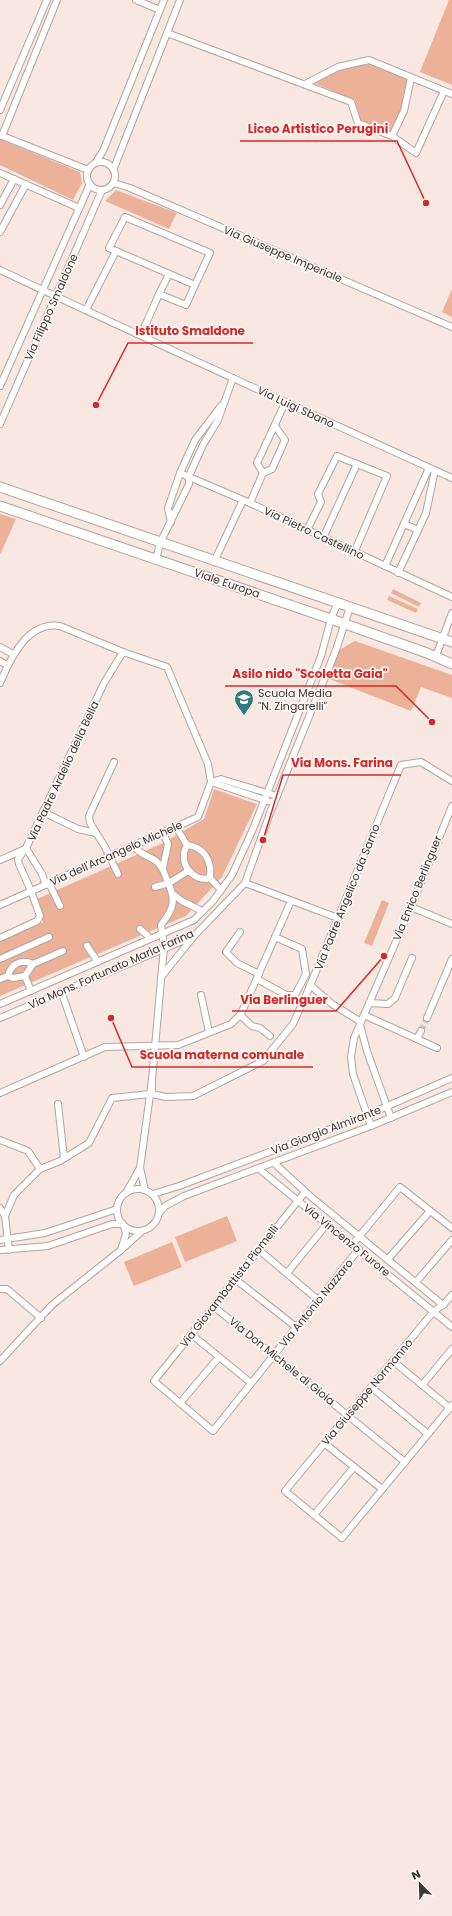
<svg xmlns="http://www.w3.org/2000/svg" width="452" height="1916" font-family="Poppins,sans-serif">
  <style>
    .green { fill: #ecb199 }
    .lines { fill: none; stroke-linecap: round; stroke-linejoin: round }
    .street-tunnel { stroke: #d3c4be; stroke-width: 6; stroke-dasharray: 6 3; stroke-linecap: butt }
    .street-casing { stroke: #b3a49e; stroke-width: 8 }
    .secondary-casing { stroke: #b3a49e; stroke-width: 11 }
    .street { stroke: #fff; stroke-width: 6 }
    .secondary { stroke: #fff; stroke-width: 9 }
    .labels { text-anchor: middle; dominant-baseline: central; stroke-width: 3.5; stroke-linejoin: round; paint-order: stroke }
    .street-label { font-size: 11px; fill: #3d3634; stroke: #fef7f4 }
    .poi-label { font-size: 11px; fill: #3d3634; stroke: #fef7f4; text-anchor: start }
    .leader { fill: none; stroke: #d62828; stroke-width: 1.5 }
    .callout-dot { fill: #d62828; stroke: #fef7f4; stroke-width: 1.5 }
    .callout-label { font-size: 12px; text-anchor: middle; font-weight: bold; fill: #d62828; stroke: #fef7f4; stroke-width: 3.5; stroke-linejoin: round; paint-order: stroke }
  </style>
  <rect width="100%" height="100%" fill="#f8e8e1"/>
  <g class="green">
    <path d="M449,0h3v85l-32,-13z"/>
    <path d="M369,60l42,18 -7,33 -15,24 -31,-12 -3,-23 -41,-17 24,-16z"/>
    <path d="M0,139l80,33 2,11 -9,17 -73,-35z"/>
    <path d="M116,190l61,23 -8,16 -64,-28z"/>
    <path d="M452,289v28l-10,-5z"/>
    <path d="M0,514l16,5 -16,36z"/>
    <path d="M393,589l28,14 -2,4 -28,-14z"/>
    <path d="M389,596l29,13 -2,4 -29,-13z"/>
    <path d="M355,641l97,34v23l-31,-11 -10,24 -84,-33 12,-28z"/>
    <path d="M214,789l43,15 -35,73 -36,39 -186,80v-55l43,-19 -6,-23 126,-56 41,-24z"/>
    <path d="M382,900l7,3 -17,43 -8,-3z"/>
    <path d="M227,1216l10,25 -52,21 -10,-25z"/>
    <path d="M172,1242l10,25 -48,19 -10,-24z"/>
  </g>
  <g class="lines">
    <path class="street-tunnel" d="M421,1031l6,-13"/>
    <g class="street-casing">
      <g id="street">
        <path d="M136,0l24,10"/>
        <path d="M167,33l184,69 7,21 34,13 24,17 28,-62"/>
        <path d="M305,84l33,-17 31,-7 83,34"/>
        <path d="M0,110l47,-110"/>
        <path d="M0,135l88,35"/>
        <path d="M2,136l55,-136"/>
        <path d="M392,136l12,-25 7,-33"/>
        <circle cx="101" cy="176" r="14"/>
        <path d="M96,162l7,-11 61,-151"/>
        <path d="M114,168l66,-168"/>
        <path d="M0,173l79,35"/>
        <path d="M114,183l16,5 322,139"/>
        <path d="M0,205l14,-26"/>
        <path d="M0,232l26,-48"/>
        <path d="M116,251l79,34 -9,20 -27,-11 10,-20"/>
        <path d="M0,270c150,71 301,139 452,208"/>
        <path d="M86,310l30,-59 -7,-3 16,-31 85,36 -15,32"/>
        <path d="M141,335l18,-41"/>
        <path d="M0,386l90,-202"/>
        <path d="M0,424l102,-234"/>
        <path d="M180,473l70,30 202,94"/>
        <path d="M263,473l-6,-10 28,-60"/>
        <path d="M263,473l9,-4 13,-29 -10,-14"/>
        <path d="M250,503l13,-30"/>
        <path d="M171,522l-3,-14 12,-35 15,-33 26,-34"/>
        <path d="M404,524l14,6"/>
        <path d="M307,530l14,-28 -3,-8 19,-38 20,8 -34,74"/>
        <path d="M354,553l33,-77 -30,-12"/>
        <path d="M156,560l4,-17 29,-59v-8l14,-31 15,-25 15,-42"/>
        <path d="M214,562l29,-62"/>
        <path d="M385,566l44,-98"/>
        <path d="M398,573l28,-60 9,-43"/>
        <path d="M0,647l13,7"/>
        <path d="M436,656l16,-43"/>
        <path d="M0,661l7,4"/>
        <path d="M0,683c11,-26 28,-62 60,-57l63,26 44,15 41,97 3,18"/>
        <path d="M114,762l-25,54 1,7 15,24 13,27"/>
        <path d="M211,782l10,-3 56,17"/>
        <path d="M211,782l63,21"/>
        <path d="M43,812l35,17 18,4"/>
        <path d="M176,827l11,18c-1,2 -3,6 -3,9 -2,14 12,28 26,24l11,12"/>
        <path d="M187,845c18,2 25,17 23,33"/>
        <path d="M26,848l16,26 4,11"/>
        <path d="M0,860l23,-10"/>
        <path d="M163,868l5,-24 -5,-11"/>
        <path d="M49,883l11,23"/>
        <path d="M245,883l93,35"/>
        <path d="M155,887l14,-4 19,-12"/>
        <path d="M173,894l9,7 20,10"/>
        <path d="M0,905l198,-88 13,-35"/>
        <path d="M411,907l41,17"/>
        <path d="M140,929l7,6 2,4"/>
        <path d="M240,932l-14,20 11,11 22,11"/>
        <path d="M0,938l37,-17 3,-5 -9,-25 -12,-27 -1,-5 8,-11 78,-165 19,-31"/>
        <path d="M87,946l11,16"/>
        <path d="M0,959l49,-22"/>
        <path d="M8,976l5,2 12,-2 8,-12 30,-13"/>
        <path d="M25,976l6,15"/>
        <path d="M161,977l33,-41"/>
        <path d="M0,979l8,-3c3,-13 14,-17 25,-12"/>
        <path d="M257,979l29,16h9l11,-21 -4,-25 -27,-12"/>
        <path d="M310,985l22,19 29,18"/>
        <path d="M61,991l23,66"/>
        <path d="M201,995l8,37"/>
        <path d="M369,1003l19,1 7,-6 17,-40"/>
        <path d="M0,1004l194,-84 19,-19 19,-26 21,-46 68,-173 10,-37 7,-17"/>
        <path d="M240,1015l12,11 8,2 10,8"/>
        <path d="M364,1015l73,33"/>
        <path d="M0,1018l194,-82 51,-53 25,-70 66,-163 14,-43"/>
        <path d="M427,1018l25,-59"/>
        <path d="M360,1025l7,26 24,67"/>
        <path d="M417,1039l4,-8"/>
        <path d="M152,1080v14l14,3 27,-1 70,-35 30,-37 14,-31 94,-228 20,-3 31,19"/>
        <path d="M0,1093l105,-46 73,-2 53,-21 10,-10 50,-113"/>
        <path d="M58,1104l6,54"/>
        <path d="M371,1126l-18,-52 -2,-17 3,-19 57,-131 41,-101"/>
        <path d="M0,1140l28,11 12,18 20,-8 29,-18 23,-45 38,-4"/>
        <path d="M274,1163l36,33 133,109"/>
        <path d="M140,1168l5,22"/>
        <path d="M259,1169l193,158"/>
        <circle cx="138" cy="1210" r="21"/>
        <path d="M305,1192l-151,189 59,50 146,-182"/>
        <path d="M126,1193l14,-25 12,-88 12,-133 -3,-22c14,-18 15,-25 6,-45 -3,-8 -5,-14 -11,-19 -8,-6 -16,-6 -22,-15"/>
        <path d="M153,1194l26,-8 188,-71 85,-37"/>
        <path d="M0,1208l5,8"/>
        <path d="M159,1213l6,-7 19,-10 187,-70 81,-34"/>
        <path d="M0,1240l45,-7 72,-24"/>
        <path d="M353,1244l47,-57 52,41"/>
        <path d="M0,1250l48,-4 64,-22h11"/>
        <path d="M9,1250l-4,-34 9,-21 26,-26"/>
        <path d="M121,1250l5,-16 -2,-8"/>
        <path d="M259,1250l59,50"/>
        <path d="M388,1259l42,-48"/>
        <path d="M287,1273l40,-49"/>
        <path d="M235,1279l61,48"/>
        <path d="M416,1282l36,-42"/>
        <path d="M0,1289h7l34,29"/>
        <path d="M452,1295l-9,10 -9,6 -149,180 57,47 110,-133"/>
        <path d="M213,1306l192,156"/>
        <path d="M191,1334l60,49"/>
        <path d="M0,1361l52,-56 69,-55 21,-19"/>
        <path d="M393,1361l57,47"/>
        <path d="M422,1385l30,-36"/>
        <path d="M371,1387l57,47"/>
        <path d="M180,1403l39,-46"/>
        <path d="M324,1443l58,46"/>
        <path d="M314,1515l40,-48"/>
      </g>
    </g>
    <g class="secondary-casing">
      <g id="secondary">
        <path d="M0,487l452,155"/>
        <path d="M0,506l331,113 96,34 25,11"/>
      </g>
    </g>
    <use href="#street" class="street"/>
    <use href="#secondary" class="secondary"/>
  </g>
  <defs>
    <g id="school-pin" transform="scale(1)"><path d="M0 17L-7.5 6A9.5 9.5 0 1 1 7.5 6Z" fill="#317a7f" stroke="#fef7f4"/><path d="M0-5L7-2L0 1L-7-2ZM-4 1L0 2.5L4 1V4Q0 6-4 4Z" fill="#fff"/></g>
  </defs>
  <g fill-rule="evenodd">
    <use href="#school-pin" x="244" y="699"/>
  </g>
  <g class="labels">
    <g class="street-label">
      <text transform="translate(283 254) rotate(23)">Via Giuseppe Imperiale</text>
      <text transform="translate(51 307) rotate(-66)">Via Filippo Smaldone</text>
      <text transform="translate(296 407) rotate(25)">Via Luigi Sbano</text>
      <text transform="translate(314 533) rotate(25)">Via Pietro Castellino</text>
      <text transform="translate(227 583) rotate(19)">Viale Europa</text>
      <text transform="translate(63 771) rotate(-65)">Via Padre Ardelio della Bella</text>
      <text transform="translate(116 853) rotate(-24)">Via dell'Arcangelo Michele</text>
      <text transform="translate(417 888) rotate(-68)">Via Enrico Berlinguer</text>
      <text transform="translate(347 897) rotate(-68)">Via Padre Angelico da Sarno</text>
      <text transform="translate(111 969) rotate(-24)">Via Mons. Fortunato Maria Farina</text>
      <text transform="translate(326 1130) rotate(-21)">Via Giorgio Almirante</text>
      <text transform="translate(347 1240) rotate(39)">Via Vincenzo Furore</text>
      <text transform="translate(229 1286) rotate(-52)">Via Giovambattista Piomelli</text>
      <text transform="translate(316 1303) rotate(-51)">Via Antonio Nazzaro</text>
      <text transform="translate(282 1361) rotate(39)">Via Don Michele di Gioia</text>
      <text transform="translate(367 1392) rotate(-50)">Via Giuseppe Normanno</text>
    </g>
    <g class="poi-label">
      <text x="258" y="693">Scuola Media<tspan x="258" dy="13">"N. Zingarelli"</tspan></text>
    </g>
  </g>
  <path class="leader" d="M426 203L397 141H240M96 405L128 343H253M432 722L396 686H225M263 840L283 775H401M384 956L336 1011H232M111 1018L132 1067H313"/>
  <g class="callout-dot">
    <circle cx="426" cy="203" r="4"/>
    <circle cx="96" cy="405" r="4"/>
    <circle cx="432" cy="722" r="4"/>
    <circle cx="263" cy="840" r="4"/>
    <circle cx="384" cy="956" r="4"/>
    <circle cx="111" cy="1018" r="4"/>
  </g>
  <g class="callout-label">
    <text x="318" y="133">Liceo Artistico Perugini</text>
    <text x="190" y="335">Istituto Smaldone</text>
    <text x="310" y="678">Asilo nido "Scoletta Gaia"</text>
    <text x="342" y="767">Via Mons. Farina</text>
    <text x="284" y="1004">Via Berlinguer</text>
    <text x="222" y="1059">Scuola materna comunale</text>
  </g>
  <g transform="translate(420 1884) rotate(337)" stroke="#fef7f4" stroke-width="3" paint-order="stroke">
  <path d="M0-3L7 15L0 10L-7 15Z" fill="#3d3634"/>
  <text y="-6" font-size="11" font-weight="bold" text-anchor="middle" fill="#3d3634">N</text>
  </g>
</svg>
